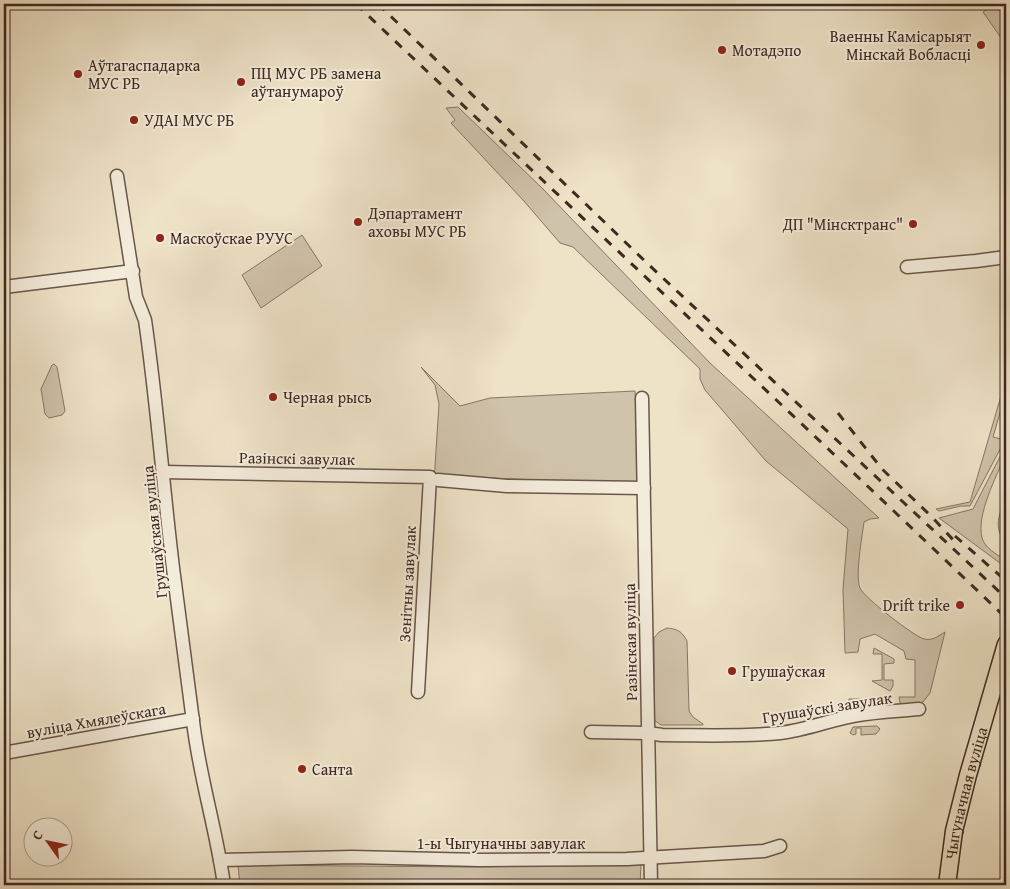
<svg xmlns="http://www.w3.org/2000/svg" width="1010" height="889" font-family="'Gentium Book Plus',serif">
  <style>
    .green { fill: #d0c3ab; stroke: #867666 }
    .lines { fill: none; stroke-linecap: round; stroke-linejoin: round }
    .minor-casing { stroke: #69574a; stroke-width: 15 }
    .major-casing { stroke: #3d2920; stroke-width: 19 }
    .minor { stroke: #f4ecdb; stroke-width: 12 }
    .major { stroke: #eee2c7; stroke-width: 16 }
    .rail { stroke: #3d2920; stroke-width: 3; stroke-dasharray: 9 9; stroke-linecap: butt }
    .poi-dot { fill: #8f2418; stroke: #f4ecdb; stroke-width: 2 }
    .labels { text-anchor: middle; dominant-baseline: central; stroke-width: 4; stroke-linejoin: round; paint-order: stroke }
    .poi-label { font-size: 16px; fill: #3d2920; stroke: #f4ecdb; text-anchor: start }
    .street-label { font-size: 16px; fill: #3d2920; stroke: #f4ecdb }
  </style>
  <rect width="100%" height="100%" fill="#eee2c7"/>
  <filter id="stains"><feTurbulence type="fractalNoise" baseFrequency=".004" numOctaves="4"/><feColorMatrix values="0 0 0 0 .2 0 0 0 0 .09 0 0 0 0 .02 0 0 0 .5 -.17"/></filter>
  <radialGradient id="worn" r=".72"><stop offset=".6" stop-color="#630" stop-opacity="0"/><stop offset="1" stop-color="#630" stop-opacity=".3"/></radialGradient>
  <g class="green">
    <path d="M994,5l12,7v33l-23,-33z"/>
    <path d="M458,107l85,82 167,174 169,155 -9,1 -6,3c-2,15 -9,54 -4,66 3,9 55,49 64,51 9,2 14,-3 21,-7l-15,61 -7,9 -22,6 -2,-11h16v-37l-9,-1 -2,-8 -29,-17 -15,5 -2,13 -13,1 -2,-64 5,-60 -82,-68 -61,-71 -5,-11v-10l-127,-122 -13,-4 -37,-43 -72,-77 4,-3 -9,-12z"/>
    <path d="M302,235l20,31 -61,42 -19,-33z"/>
    <path d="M54,364l3,3 8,44 -3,4 -13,3 -4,-4 -4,-25 11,-24z"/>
    <path d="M421,367l39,39 30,-8 145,-7 3,93 -200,-8 -4,6 5,-78 -4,-19z"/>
    <path d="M1006,379v13l-13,45 12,3 -35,66h-9l-22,5 -3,-2 34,-7z"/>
    <path d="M1006,445v8c-9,23 -30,61 -24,85 3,10 14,16 22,21v7l-65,-48 34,-9z"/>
    <path d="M1006,496v47c-14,-16 -6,-29 0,-47z"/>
    <path d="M667,628c10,1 15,3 20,13l2,70 4,6 10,7v1h-42l-7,-5v-82l5,-6z"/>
    <path d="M874,648l20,11v4l-10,1v16h9v6l-3,5 -18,-10 10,-1v-26h-9z"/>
    <path d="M849,699h30l-1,9 -26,3 -4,-3z"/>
    <path d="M877,726l3,3 -4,5 -15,1v-7h-5v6l-3,1 -3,-2 3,-6z"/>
    <path d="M641,864l-1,21h-400l-2,-20 231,2z"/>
  </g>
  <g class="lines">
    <g class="minor-casing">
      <g id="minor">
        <path d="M1004,4l2,3"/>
        <path d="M117,176l19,121 9,23c12,82 18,166 28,248 7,54 14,108 21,161 7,53 23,104 30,156"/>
        <path d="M907,267l69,-6 30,-4"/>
        <path d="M4,287l129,-16"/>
        <path d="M642,398l9,487"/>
        <path d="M163,472l267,5 -12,215"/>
        <path d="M438,480l69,6 137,2"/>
        <path d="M591,732l57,1 14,2c39,0 79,2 118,-2 27,-3 52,-14 78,-18 20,-3 41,-4 61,-6"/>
        <path d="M4,753l189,-34"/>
        <path d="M220,860l132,-3 129,3 146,-1 137,-8 16,-5"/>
      </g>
    </g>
    <g class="major-casing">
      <g id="major">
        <path id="s1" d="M947,885l7,-54 14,-56 38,-131"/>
      </g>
    </g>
    <use href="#minor" class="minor"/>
    <use href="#major" class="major"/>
    <g class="rail">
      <path d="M356,4c216,205 435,408 650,614"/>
      <path d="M378,4l271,261 357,333"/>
      <path d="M838,413l44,56 50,48 25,27"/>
      <path d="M955,536l51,45"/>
    </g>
  </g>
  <g class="poi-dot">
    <circle cx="981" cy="45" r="5"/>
    <circle cx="722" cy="50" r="5"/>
    <circle cx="78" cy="74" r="5"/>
    <circle cx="241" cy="82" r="5"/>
    <circle cx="134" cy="120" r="5"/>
    <circle cx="358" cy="222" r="5"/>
    <circle cx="913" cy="224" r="5"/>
    <circle cx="160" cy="238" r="5"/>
    <circle cx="273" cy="397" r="5"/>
    <circle cx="960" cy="605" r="5"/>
    <circle cx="732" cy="671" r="5"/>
    <circle cx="302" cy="769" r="5"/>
  </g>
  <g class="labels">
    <g class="poi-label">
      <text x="971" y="36" text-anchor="end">Ваенны Камісарыят<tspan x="971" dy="18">Мінскай Вобласці</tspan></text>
      <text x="732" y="50">Мотадэпо</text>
      <text x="88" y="65">Аўтагаспадарка<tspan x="88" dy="18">МУС РБ</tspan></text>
      <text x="251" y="73">ПЦ МУС РБ замена<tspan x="251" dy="18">аўтанумароў</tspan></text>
      <text x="144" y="120">УДАІ МУС РБ</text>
      <text x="368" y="213">Дэпартамент<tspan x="368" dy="18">аховы МУС РБ</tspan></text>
      <text x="903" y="224" text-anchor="end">ДП "Мінсктранс"</text>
      <text x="170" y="238">Маскоўскае РУУС</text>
      <text x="283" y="397">Черная рысь</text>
      <text x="950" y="605" text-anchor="end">Drift trike</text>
      <text x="742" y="671">Грушаўская</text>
      <text x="312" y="769">Санта</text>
    </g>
    <g class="street-label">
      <text transform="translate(297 458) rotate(1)">Разінскі завулак</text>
      <text transform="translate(154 532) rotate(-96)">Грушаўская вуліца</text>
      <text transform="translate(407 584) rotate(-87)">Зенітны завулак</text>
      <text transform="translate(630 642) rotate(-91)">Разінская вуліца</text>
      <text transform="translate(827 707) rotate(-9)">Грушаўскі завулак</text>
      <text transform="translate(96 720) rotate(-10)">вуліца Хмялеўскага</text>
      <text stroke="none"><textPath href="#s1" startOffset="94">Чыгуначная вуліца</textPath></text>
      <text x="501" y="843">1-ы Чыгуначны завулак</text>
    </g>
  </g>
  <rect width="1010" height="889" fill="none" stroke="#eee2c7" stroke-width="20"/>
  <rect x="5" y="5" width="1000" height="879" fill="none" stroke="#3d2920" stroke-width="2.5"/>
  <rect x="10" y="10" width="990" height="869" fill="none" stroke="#3d2920"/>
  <g transform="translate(48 842) rotate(303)"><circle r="24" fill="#f4ecdb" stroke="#ab9e90"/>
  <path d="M0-4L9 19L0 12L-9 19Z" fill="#8f2418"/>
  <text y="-8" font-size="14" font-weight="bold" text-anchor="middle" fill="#3d2920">С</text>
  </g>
  <rect width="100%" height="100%" filter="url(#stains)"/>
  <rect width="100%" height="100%" fill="url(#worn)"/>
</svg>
